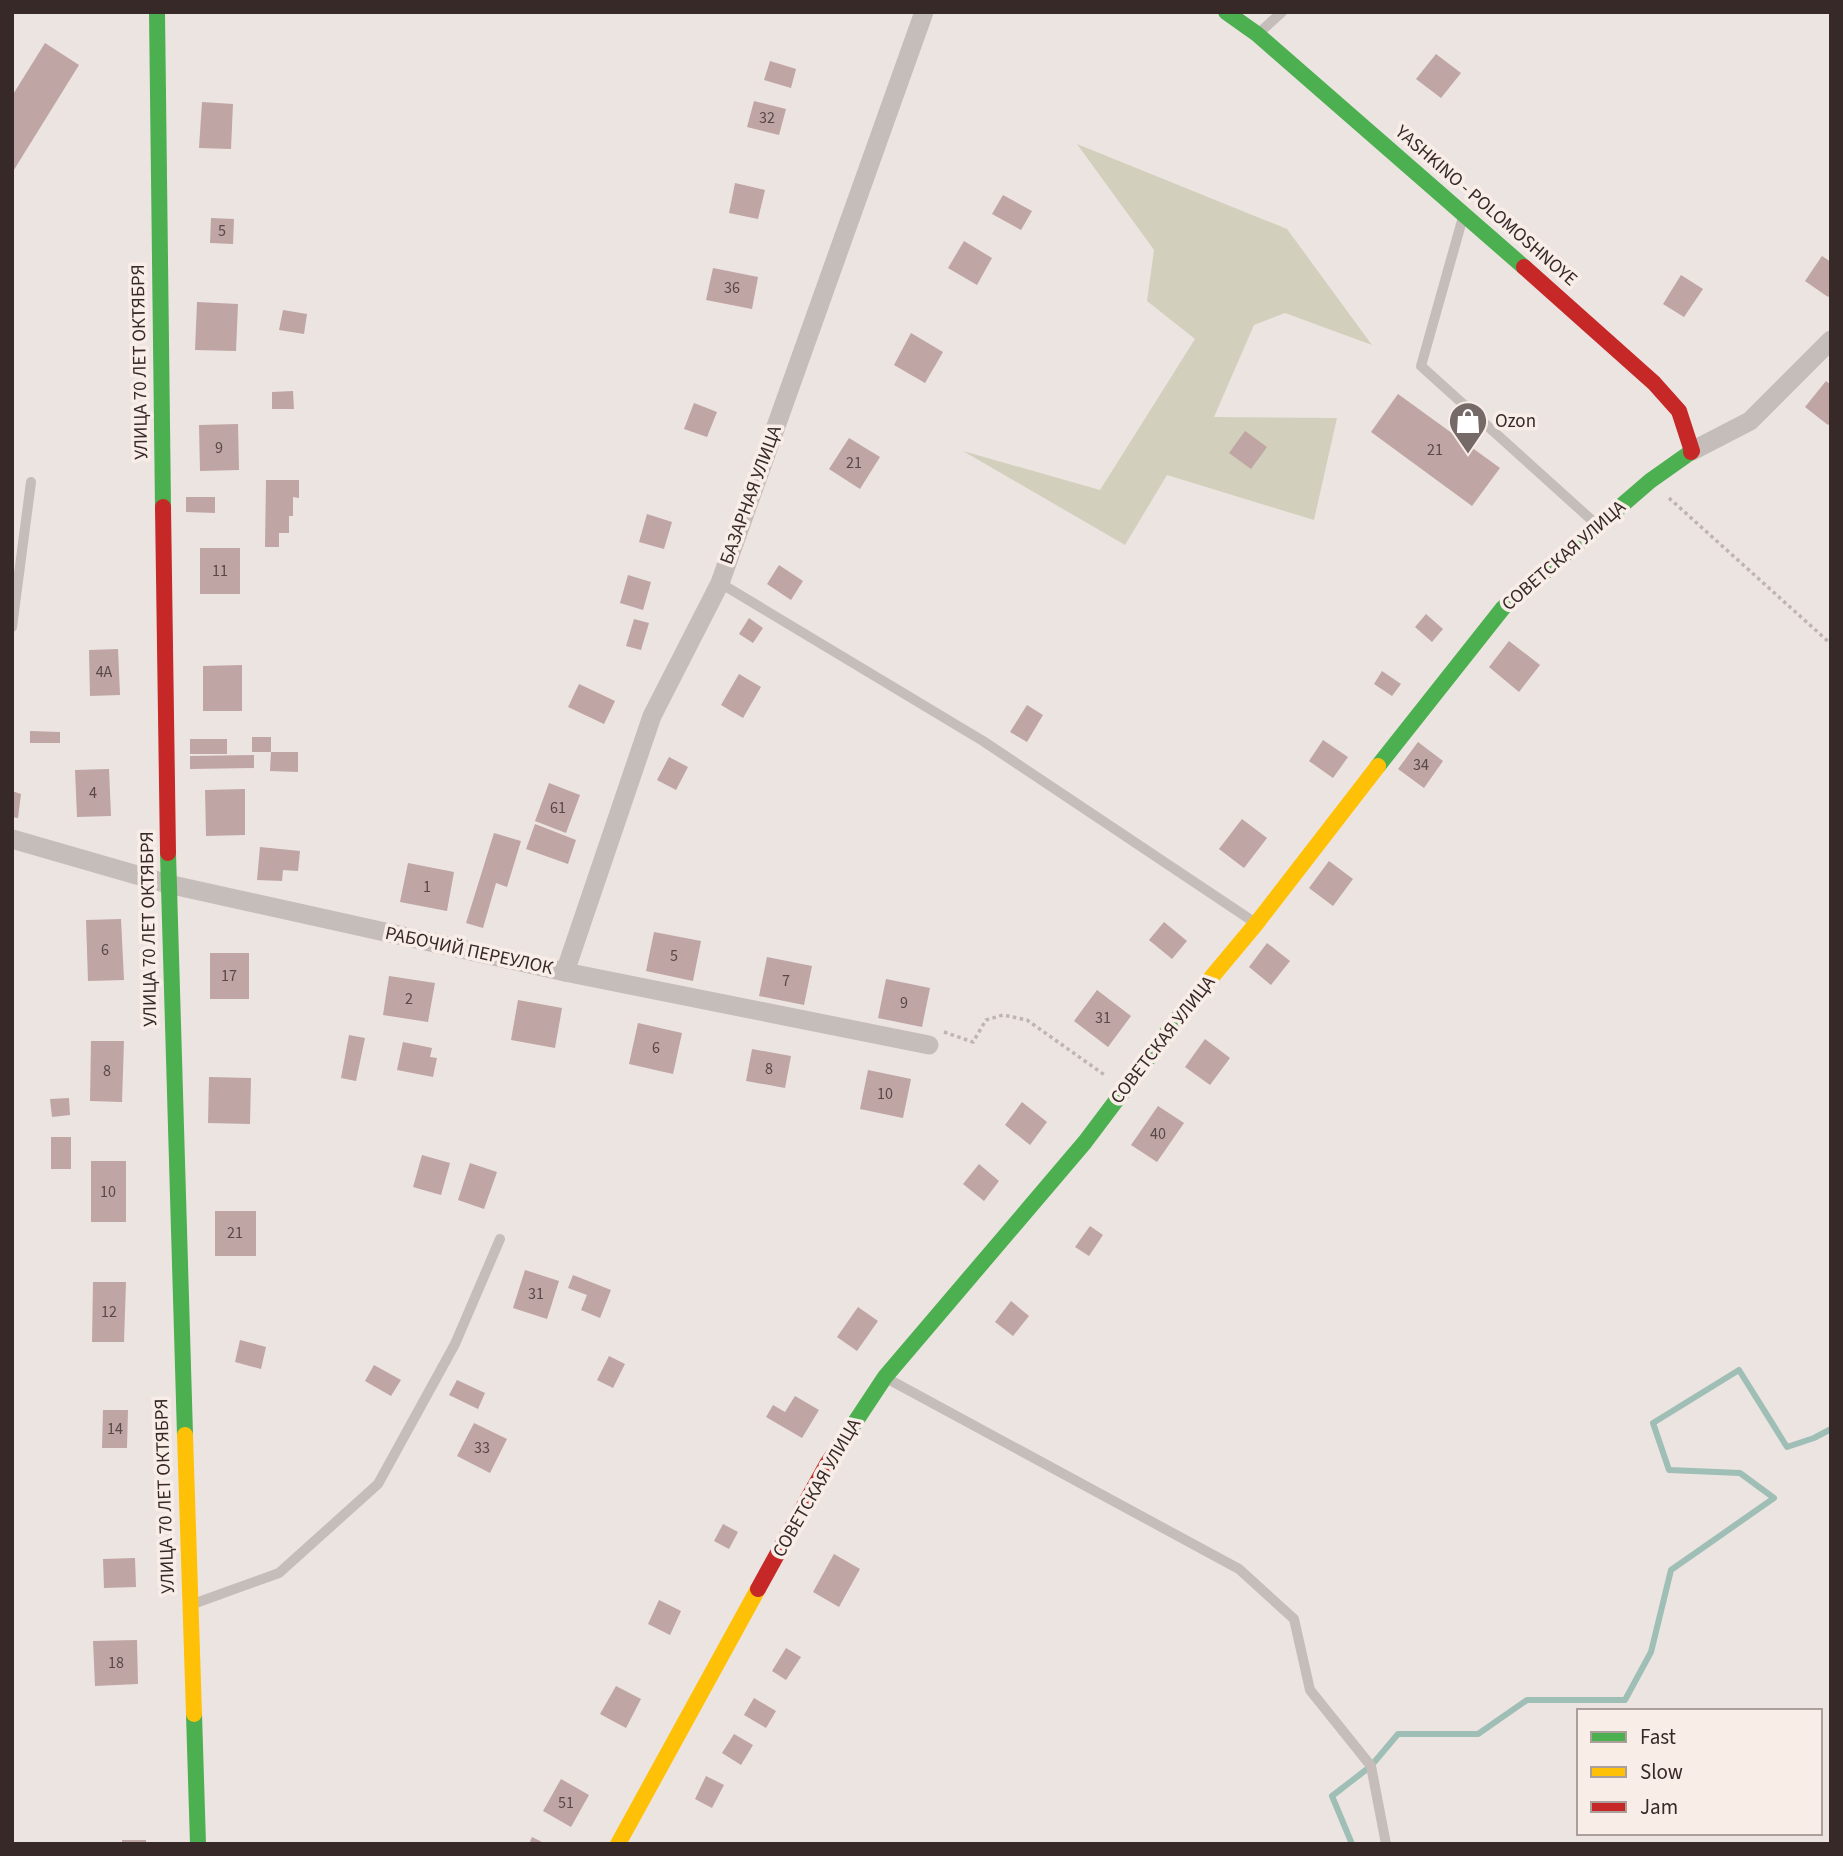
<svg xmlns="http://www.w3.org/2000/svg" width="1843" height="1856" font-family="'Source Sans 3',sans-serif">
  <style>
    .green { fill: #d2d0bc }
    .lines { fill: none; stroke-linecap: round; stroke-linejoin: round }
    .stream { stroke: #9ebeb6; stroke-width: 6 }
    .building { fill: #bfa5a3 }
    .path { stroke: #beb5b3; stroke-width: 3.5; stroke-dasharray: 3.5 3.5; stroke-linecap: butt }
    .lane { stroke: #c5bdba; stroke-width: 10 }
    .street { stroke: #c5bdba; stroke-width: 19 }
    .fast { stroke: #4caf50; stroke-width: 16 }
    .slow { stroke: #ffc107; stroke-width: 16 }
    .jam { stroke: #c62828; stroke-width: 16 }
    .labels { text-anchor: middle; dominant-baseline: central; stroke-width: 7; stroke-linejoin: round; paint-order: stroke }
    .number-label { font-size: 16px; fill: #584847 }
    .street-label { font-size: 19px; fill: #362928; stroke: #f9ede8 }
    .poi-label { font-size: 19px; fill: #362928; stroke: #f9ede8; text-anchor: start }
  </style>
  <rect width="100%" height="100%" fill="#ece4e1"/>
  <path class="green" d="M1077,144l210,85 85,116 -87,-32 -31,12 -40,92 123,1 -23,102 -147,-45 -42,70 -162,-94 137,39 95,-151 -48,-38 7,-51z"/>
  <g class="lines">
    <path class="stream" d="M1352,1844l-20,-48 39,-30 27,-32h80l49,-34h98l26,-48 20,-82 103,-72 -34,-25 -71,-3 -16,-47 86,-53 48,77 27,-9 17,-9"/>
  </g>
  <g class="building">
    <path d="M45,43l34,22 -67,108v-77z"/>
    <path d="M1436,54l25,19 -20,25 -25,-19z"/>
    <path d="M770,61l26,8 -5,19 -27,-8z"/>
    <path d="M754,101l32,8 -7,26 -32,-8z"/>
    <path d="M202,102l31,2 -2,45 -32,-1z"/>
    <path d="M735,183l30,7 -7,29 -29,-6z"/>
    <path d="M1003,195l29,16 -11,19 -29,-16z"/>
    <path d="M211,218l23,1 -1,25 -23,-1z"/>
    <path d="M964,241l28,17 -15,27 -29,-17z"/>
    <path d="M1822,256l9,6v31l-3,4 -23,-16z"/>
    <path d="M713,268l45,9 -6,32 -46,-9z"/>
    <path d="M1681,275l22,14 -19,28 -21,-13z"/>
    <path d="M197,302l41,2 -2,47 -41,-1z"/>
    <path d="M283,310l24,4 -3,20 -25,-4z"/>
    <path d="M911,333l32,19 -18,31 -31,-18z"/>
    <path d="M1826,381l5,4v37l-3,3 -23,-18z"/>
    <path d="M293,391l1,18h-22v-17z"/>
    <path d="M1398,394l102,74 -28,38 -101,-74z"/>
    <path d="M694,403l23,9 -10,25 -23,-8z"/>
    <path d="M238,424l1,46 -39,1 -1,-46z"/>
    <path d="M1245,431l22,16 -16,22 -22,-16z"/>
    <path d="M849,438l31,19 -20,32 -31,-20z"/>
    <path d="M266,480h33v18l-6,-1v19h-4v17h-10v14h-14z"/>
    <path d="M186,497h29v16l-29,-1z"/>
    <path d="M647,514l25,8 -8,27 -25,-7z"/>
    <rect x="200" y="548" width="40" height="46"/>
    <path d="M779,565l24,16 -12,19 -24,-16z"/>
    <path d="M628,575l23,7 -8,28 -23,-7z"/>
    <path d="M1426,614l17,15 -11,13 -17,-15z"/>
    <path d="M749,618l14,10 -10,15 -14,-9z"/>
    <path d="M634,619l15,4 -8,27 -15,-4z"/>
    <path d="M1509,641l31,24 -21,27 -30,-25z"/>
    <path d="M118,649l2,46 -30,1 -1,-46z"/>
    <path d="M242,665v46h-39v-45z"/>
    <path d="M1382,671l19,13 -9,12 -18,-12z"/>
    <path d="M739,674l22,13 -18,31 -22,-13z"/>
    <path d="M579,684l36,17 -11,23 -36,-17z"/>
    <path d="M1027,705l16,10 -16,27 -17,-10z"/>
    <path d="M30,731l30,1v11h-30z"/>
    <rect x="252" y="737" width="19" height="15"/>
    <rect x="190" y="739" width="37" height="15"/>
    <path d="M1323,740l25,17 -15,21 -24,-17z"/>
    <path d="M1418,742l25,19 -19,27 -26,-19z"/>
    <path d="M271,752h27v20l-28,-1z"/>
    <path d="M254,755v13l-64,1v-13z"/>
    <path d="M669,757l19,10 -12,23 -19,-10z"/>
    <path d="M109,769l2,47 -34,1 -2,-47z"/>
    <path d="M549,783l31,12 -14,38 -31,-12z"/>
    <path d="M245,789v46l-39,1 -1,-46z"/>
    <path d="M12,791l9,3 -3,24 -6,-1z"/>
    <path d="M1242,819l25,19 -23,30 -25,-19z"/>
    <path d="M535,824l41,16 -8,24 -42,-15z"/>
    <path d="M494,833l27,8 -14,46 -11,-4 -13,45 -17,-5z"/>
    <path d="M260,847l40,4 -2,20 -15,-1 -1,11 -25,-1z"/>
    <path d="M1329,861l24,18 -20,27 -24,-18z"/>
    <path d="M408,863l46,9 -7,39 -47,-9z"/>
    <path d="M121,919l3,61 -36,1 -2,-61z"/>
    <path d="M1164,922l23,19 -15,18 -23,-19z"/>
    <path d="M654,932l47,9 -8,40 -47,-10z"/>
    <path d="M1267,943l23,18 -19,24 -22,-18z"/>
    <rect x="210" y="953" width="39" height="46"/>
    <path d="M767,957l45,9 -8,39 -45,-9z"/>
    <path d="M389,976l46,7 -7,39 -45,-7z"/>
    <path d="M886,979l44,9 -8,39 -44,-9z"/>
    <path d="M1097,990l34,26 -23,31 -34,-26z"/>
    <path d="M518,1000l44,8 -7,40 -44,-8z"/>
    <path d="M638,1023l44,10 -9,41 -44,-10z"/>
    <path d="M349,1035l16,3 -9,43 -15,-3z"/>
    <path d="M1205,1039l25,19 -20,27 -25,-18z"/>
    <path d="M91,1041h33l-2,61 -32,-1z"/>
    <path d="M403,1042l29,6 -2,9 7,1 -4,19 -36,-7z"/>
    <path d="M752,1049l39,7 -6,32 -39,-7z"/>
    <path d="M868,1070l43,9 -8,39 -43,-9z"/>
    <path d="M209,1077l42,1 -1,46 -42,-1z"/>
    <path d="M69,1098l1,17 -18,2 -2,-18z"/>
    <path d="M1022,1102l25,20 -17,23 -25,-20z"/>
    <path d="M1158,1106l26,17 -27,39 -26,-17z"/>
    <rect x="51" y="1137" width="20" height="32"/>
    <path d="M422,1155l28,8 -9,32 -28,-8z"/>
    <rect x="91" y="1161" width="35" height="61"/>
    <path d="M470,1163l27,9 -13,37 -26,-9z"/>
    <path d="M979,1164l20,17 -15,20 -21,-17z"/>
    <rect x="215" y="1211" width="41" height="45"/>
    <path d="M1090,1226l13,9 -14,21 -14,-9z"/>
    <path d="M525,1270l34,11 -12,38 -34,-11z"/>
    <path d="M573,1275l38,15 -11,28 -19,-8 6,-15 -19,-7z"/>
    <path d="M93,1282h33l-2,60h-32z"/>
    <path d="M1011,1301l18,15 -16,20 -18,-14z"/>
    <path d="M858,1307l20,14 -21,30 -20,-14z"/>
    <path d="M240,1340l26,7 -5,22 -26,-7z"/>
    <path d="M609,1356l16,8 -12,24 -16,-8z"/>
    <path d="M374,1365l27,15 -10,16 -26,-15z"/>
    <path d="M457,1380l28,13 -7,16 -29,-14z"/>
    <path d="M795,1396l24,14 -17,28 -36,-21 7,-12 12,7z"/>
    <path d="M103,1410h25l-1,38h-25z"/>
    <path d="M474,1423l33,16 -17,34 -33,-17z"/>
    <path d="M723,1524l15,8 -9,17 -15,-8z"/>
    <path d="M834,1554l26,15 -21,38 -26,-15z"/>
    <path d="M135,1558l1,29 -32,1 -1,-29z"/>
    <path d="M659,1600l22,11 -11,24 -22,-11z"/>
    <path d="M137,1640l1,44 -43,2 -2,-45z"/>
    <path d="M786,1648l15,9 -15,23 -14,-9z"/>
    <path d="M616,1686l25,13 -15,29 -26,-14z"/>
    <path d="M754,1698l22,13 -10,17 -22,-13z"/>
    <path d="M734,1734l19,11 -12,20 -19,-12z"/>
    <path d="M706,1776l18,9 -12,23 -17,-9z"/>
    <path d="M561,1779l28,16 -18,32 -28,-16z"/>
    <path d="M532,1837l14,7h-17z"/>
    <rect x="122" y="1840" width="24" height="4"/>
  </g>
  <g class="lines">
    <g class="path">
      <path d="M1669,498l162,146"/>
      <path d="M944,1032l29,10 13,-22 17,-5 24,5 79,56"/>
    </g>
    <g class="lane">
      <path d="M1259,33l23,-21"/>
      <path d="M1463,217l-42,149 175,158"/>
      <path d="M720,583l263,158 271,181"/>
      <path d="M12,627l19,-145"/>
      <path d="M888,1379l351,190 55,50 16,71 61,76 15,78"/>
      <path d="M193,1604l86,-31 99,-89 77,-140 45,-105"/>
    </g>
    <g class="street">
      <path d="M1692,451l58,-30 81,-81"/>
      <path d="M12,839l156,45 397,88 364,73"/>
      <path d="M565,972l87,-256 68,-133 204,-571"/>
    </g>
    <g class="fast">
      <path d="M157,12l6,495"/>
      <path d="M1226,12l31,22 267,233"/>
      <path d="M1378,766l125,-158 147,-127 41,-29"/>
      <path d="M168,853l17,582"/>
      <path d="M838,1448l47,-71 200,-235 100,-133"/>
      <path d="M194,1714l4,130"/>
    </g>
    <g class="slow">
      <path d="M1185,1009l71,-85 122,-158"/>
      <path d="M185,1435l9,279"/>
      <path d="M618,1844l140,-255"/>
    </g>
    <g class="jam">
      <path d="M1524,267l130,116 25,28 13,40 -1,1"/>
      <path d="M163,507l5,346"/>
      <path d="M758,1589l69,-125 11,-16"/>
    </g>
  </g>
  <defs>
    <g id="shop-pin" transform="scale(2.0125)"><path d="M0 17L-7.5 6A9.5 9.5 0 1 1 7.5 6Z" fill="#766a69" stroke="#f9ede8"/><path d="M-5-2.5h2.3a2.7 3.5 0 0 1 5.4 0H5L5.5 6h-11ZM-1.5-2.5h3a1.5 2.3 0 0 0-3 0Z" fill="#fff"/></g>
  </defs>
  <g fill-rule="evenodd">
    <use href="#shop-pin" x="1468" y="421"/>
  </g>
  <g class="labels">
    <g class="number-label">
      <text x="767" y="118">32</text>
      <text x="222" y="231">5</text>
      <text x="732" y="288">36</text>
      <text x="219" y="448">9</text>
      <text x="1435" y="450">21</text>
      <text x="854" y="463">21</text>
      <text x="220" y="571">11</text>
      <text x="104" y="672">4А</text>
      <text x="1421" y="765">34</text>
      <text x="93" y="793">4</text>
      <text x="558" y="808">61</text>
      <text x="427" y="887">1</text>
      <text x="105" y="950">6</text>
      <text x="674" y="956">5</text>
      <text x="229" y="976">17</text>
      <text x="786" y="981">7</text>
      <text x="409" y="999">2</text>
      <text x="904" y="1003">9</text>
      <text x="1103" y="1018">31</text>
      <text x="656" y="1048">6</text>
      <text x="769" y="1069">8</text>
      <text x="107" y="1071">8</text>
      <text x="885" y="1094">10</text>
      <text x="1158" y="1134">40</text>
      <text x="108" y="1192">10</text>
      <text x="235" y="1233">21</text>
      <text x="536" y="1294">31</text>
      <text x="109" y="1312">12</text>
      <text x="115" y="1429">14</text>
      <text x="482" y="1448">33</text>
      <text x="116" y="1663">18</text>
      <text x="566" y="1803">51</text>
    </g>
    <g class="street-label">
      <text transform="translate(1486 206) rotate(41)">YASHKINO - POLOMOSHNOYE</text>
      <text transform="translate(140 362) rotate(-91)">УЛИЦА 70 ЛЕТ ОКТЯБРЯ</text>
      <text transform="translate(751 495) rotate(-70)">БАЗАРНАЯ УЛИЦА</text>
      <text transform="translate(1564 556) rotate(-41)">СОВЕТСКАЯ УЛИЦА</text>
      <text transform="translate(149 929) rotate(-91)">УЛИЦА 70 ЛЕТ ОКТЯБРЯ</text>
      <text transform="translate(469 951) rotate(12)">РАБОЧИЙ ПЕРЕУЛОК</text>
      <text transform="translate(1163 1040) rotate(-52)">СОВЕТСКАЯ УЛИЦА</text>
      <text transform="translate(817 1488) rotate(-60)">СОВЕТСКАЯ УЛИЦА</text>
      <text transform="translate(165 1496) rotate(-92)">УЛИЦА 70 ЛЕТ ОКТЯБРЯ</text>
    </g>
    <g class="poi-label">
      <text x="1495" y="421">Ozon</text>
    </g>
  </g>
  <rect width="1843" height="1856" fill="none" stroke="#362928" stroke-width="28"/>
  <rect x="1577" y="1709" width="245" height="126" fill="#f9ede8" stroke="#ab9f9b" stroke-width="2"/>
  <rect x="1591" y="1732" width="35" height="10" fill="#4caf50" stroke="#ab9f9b" stroke-width="2"/>
  <text x="1640" y="1744" font-size="21" fill="#362928">Fast</text>
  <rect x="1591" y="1767" width="35" height="10" fill="#ffc107" stroke="#ab9f9b" stroke-width="2"/>
  <text x="1640" y="1779" font-size="21" fill="#362928">Slow</text>
  <rect x="1591" y="1802" width="35" height="10" fill="#c62828" stroke="#ab9f9b" stroke-width="2"/>
  <text x="1640" y="1814" font-size="21" fill="#362928">Jam</text>
</svg>
